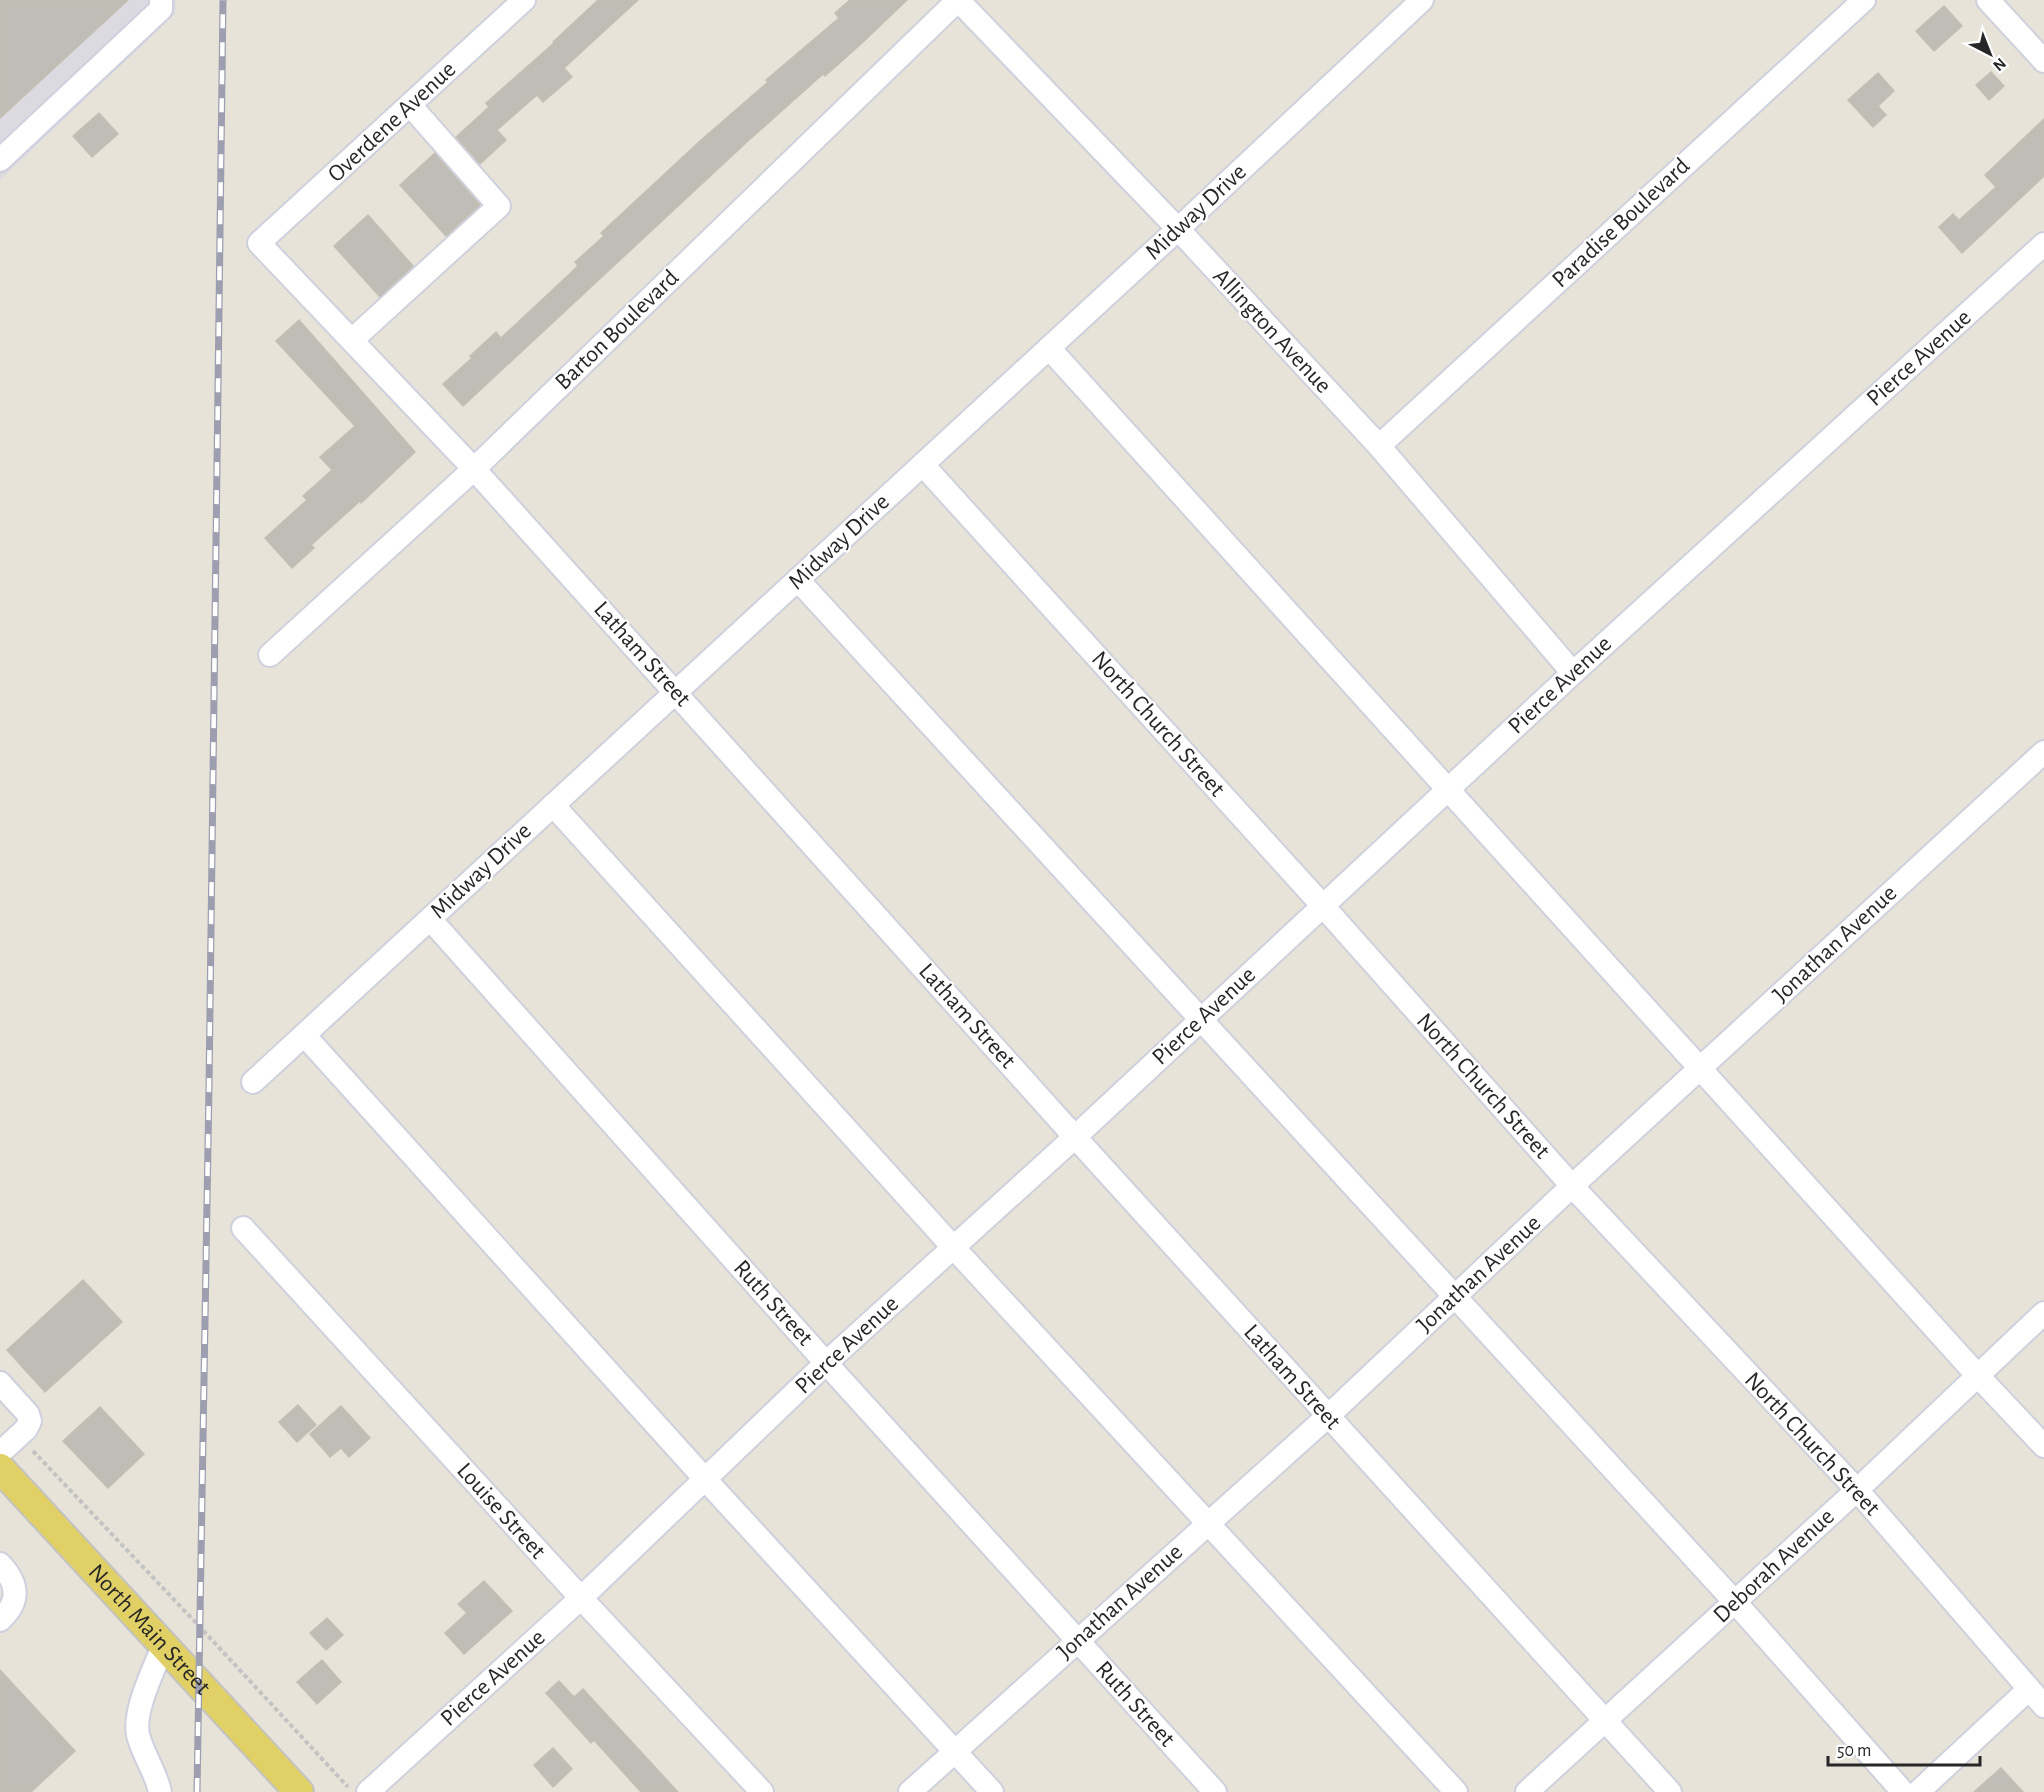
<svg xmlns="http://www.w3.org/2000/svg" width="2044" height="1792" font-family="'Alegreya Sans',sans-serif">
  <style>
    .industrial { fill: #dcdae1 }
    .building { fill: #c0bdb6; stroke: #c3bfb3; stroke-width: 1.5 }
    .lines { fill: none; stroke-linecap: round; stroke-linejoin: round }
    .minor-casing { stroke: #cfd0de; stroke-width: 26 }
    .major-casing { stroke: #c3c3c3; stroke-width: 32 }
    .path { stroke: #c3c3c3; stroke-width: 4; stroke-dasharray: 4.5 3; stroke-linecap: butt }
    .minor { stroke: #fff; stroke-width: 22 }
    .major { stroke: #e1d065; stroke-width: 28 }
    .rail-casing { stroke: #9d9eaf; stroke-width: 7 }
    .rail { stroke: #fff; stroke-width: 4.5; stroke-dasharray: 14; stroke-linecap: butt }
    .labels { text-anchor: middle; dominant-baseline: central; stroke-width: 4.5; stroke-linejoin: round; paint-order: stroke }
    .street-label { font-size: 24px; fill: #272727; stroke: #fff }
  </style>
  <rect width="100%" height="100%" fill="#e8e3d9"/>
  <path class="industrial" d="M0,0h176l-1,14 -175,166z"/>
  <g class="building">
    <path d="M0,0h128l-128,118z"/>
    <path d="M598,0h40l-74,68 8,9 -29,25 -6,-7 -40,35 9,10 -26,24 -24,-27 33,-30 -3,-4 68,-60 -1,-1z"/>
    <path d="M850,0h57l-45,43 -37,33 -2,-2 -74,66 -286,266 -20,-22 29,-26 -2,-2 26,-24 5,6 45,-42 32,-30 -3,-4 29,-26 -3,-3 99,-92 68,-59 -2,-2 73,-62 -4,-5z"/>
    <path d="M1944,6l18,20 -28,25 -18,-20z"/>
    <path d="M1991,72l13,14 -15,14 -13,-15z"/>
    <path d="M1878,73l16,18 -16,15 8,9 -13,12 -25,-27z"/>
    <path d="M99,113l19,21 -26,23 -19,-21z"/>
    <path d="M2044,119v57l-82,77 -23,-26 14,-13 6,6 37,-33 -11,-12z"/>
    <path d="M435,153l45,52 -34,31 -46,-51z"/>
    <path d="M368,215l45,51 -33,31 -46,-51z"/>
    <path d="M299,320l116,132 -54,51 -1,-2 -49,44 3,3 -22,20 -27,-30 42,-38 -4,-4 29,-26 -12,-13 35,-31 -79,-85z"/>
    <path d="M83,1280l39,42 -77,70 -38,-42z"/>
    <path d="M298,1405l18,20 -19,17 -18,-20z"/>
    <path d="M341,1406l29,32 -21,19 -8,-9 -11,9 -20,-23z"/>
    <path d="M100,1407l44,47 -36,34 -45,-47z"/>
    <path d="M484,1581l28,30 -48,43 -19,-21 22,-20 -9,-9z"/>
    <path d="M327,1618l16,17 -17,15 -16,-17z"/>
    <path d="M322,1660l19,22 -24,22 -20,-22z"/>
    <path d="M0,1670l75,81 -44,41h-31z"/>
    <path d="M559,1681l15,16 9,-8 95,103h-37l-47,-52 -3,3 -45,-50z"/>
    <path d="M553,1748l19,21 -19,18 -19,-22z"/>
    <path d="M2001,1768l22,24h-49z"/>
  </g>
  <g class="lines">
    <g class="minor-casing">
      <g id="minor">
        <path d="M524,0l-265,243 215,226 601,668 595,655"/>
        <path d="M958,0l220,229 201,217 194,227"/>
        <path d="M1988,0l56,61"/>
        <path d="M0,160l161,-151v-9"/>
        <path d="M352,340l147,-134 -89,-101"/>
        <path d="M1049,348l929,1028 66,70"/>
        <path d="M1379,446l485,-446"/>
        <path d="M923,465l400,441 249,280 285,304 187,216"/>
        <path d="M798,580l937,1022 168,190"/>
        <path d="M270,655l204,-186 484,-469"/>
        <path d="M553,805l400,442 503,545"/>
        <path d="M430,919l396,444 389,429"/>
        <path d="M305,1036l400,443 287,313"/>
        <path d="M253,1082l925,-853 244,-229"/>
        <path d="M243,1228l338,370 181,194"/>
        <path d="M0,1383l28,31 2,7 -4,8 -26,24"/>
        <path d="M0,1564c18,19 21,37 0,56"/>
        <path d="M160,1792c-4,-20 -17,-37 -22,-57 -5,-25 16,-65 25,-89"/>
        <path d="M368,1792l213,-194 245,-235 249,-226 498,-464 471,-429"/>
        <path d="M910,1792l418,-376 244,-230 472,-434"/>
        <path d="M1527,1792l330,-302 187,-177"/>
        <path d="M1918,1792l111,-103"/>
      </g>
    </g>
    <g class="major-casing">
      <g id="major">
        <path id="s1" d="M0,1468l299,324"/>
      </g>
    </g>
    <path class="path" d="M33,1451l166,175 149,161"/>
    <use href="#minor" class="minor"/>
    <use href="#major" class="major"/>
    <g class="rail-casing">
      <path id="rail" d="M197,1792l12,-706 14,-1086"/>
    </g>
    <use href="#rail" class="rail"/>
  </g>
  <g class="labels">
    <g class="street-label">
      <text transform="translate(392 122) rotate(-43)">Overdene Avenue</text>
      <text transform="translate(1196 212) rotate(-43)">Midway Drive</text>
      <text transform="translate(1621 223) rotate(-43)">Paradise Boulevard</text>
      <text transform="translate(617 330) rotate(-44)">Barton Boulevard</text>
      <text transform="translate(1272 331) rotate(47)">Allington Avenue</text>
      <text transform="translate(1919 358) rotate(-42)">Pierce Avenue</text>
      <text transform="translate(839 542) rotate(-43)">Midway Drive</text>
      <text transform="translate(642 654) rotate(48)">Latham Street</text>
      <text transform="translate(1560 685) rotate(-43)">Pierce Avenue</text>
      <text transform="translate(1158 724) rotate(48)">North Church Street</text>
      <text transform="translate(481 871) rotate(-43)">Midway Drive</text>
      <text transform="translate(1835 944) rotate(-43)">Jonathan Avenue</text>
      <text transform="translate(967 1016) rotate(48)">Latham Street</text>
      <text transform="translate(1204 1016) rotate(-43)">Pierce Avenue</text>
      <text transform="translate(1483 1086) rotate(48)">North Church Street</text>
      <text transform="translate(1479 1274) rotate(-43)">Jonathan Avenue</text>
      <text transform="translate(773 1303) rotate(48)">Ruth Street</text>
      <text transform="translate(847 1345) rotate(-43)">Pierce Avenue</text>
      <text transform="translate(1292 1377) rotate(48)">Latham Street</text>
      <text transform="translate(1812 1444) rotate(47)">North Church Street</text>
      <text transform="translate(501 1511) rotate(48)">Louise Street</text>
      <text transform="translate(1774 1566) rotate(-43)">Deborah Avenue</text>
      <text transform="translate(1120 1602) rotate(-42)">Jonathan Avenue</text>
      <text stroke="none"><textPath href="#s1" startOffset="220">North Main Street</textPath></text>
      <text transform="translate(493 1678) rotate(-42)">Pierce Avenue</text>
      <text transform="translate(1135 1704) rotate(48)">Ruth Street</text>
    </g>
  </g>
  <g transform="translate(1990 54) rotate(138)" stroke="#ffffff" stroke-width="4.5" paint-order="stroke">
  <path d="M0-4.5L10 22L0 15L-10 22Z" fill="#272727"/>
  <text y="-9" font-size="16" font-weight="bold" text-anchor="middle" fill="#272727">N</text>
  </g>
  <path d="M1828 1756v9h152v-9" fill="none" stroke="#272727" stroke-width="3"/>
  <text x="1837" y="1756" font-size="18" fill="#272727" stroke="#ffffff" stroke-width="4.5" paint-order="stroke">50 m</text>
</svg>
